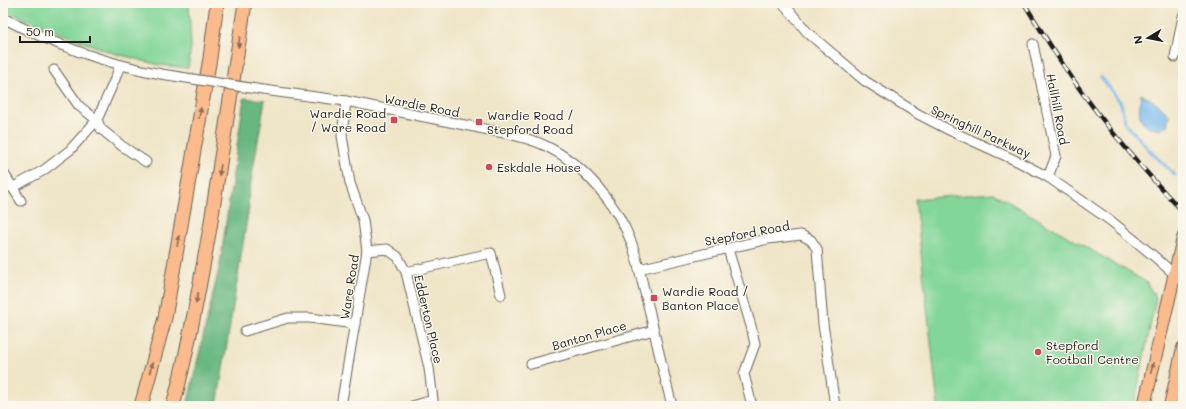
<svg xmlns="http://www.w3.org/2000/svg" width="1186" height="409" font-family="Mali,sans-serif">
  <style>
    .green { fill: #81d698; stroke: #4e795a }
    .forest { fill: #68b780; stroke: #426a4e }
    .water { fill: #7cbaf0; stroke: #4c6b86 }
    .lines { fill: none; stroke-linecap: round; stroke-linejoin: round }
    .stream { stroke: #7cbaf0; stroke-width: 3 }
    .minor-casing { stroke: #666258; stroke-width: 11 }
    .major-casing { stroke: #666258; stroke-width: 14 }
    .highway-casing { stroke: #666258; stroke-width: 15 }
    .minor { stroke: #fff; stroke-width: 9 }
    .major { stroke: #fbbb8d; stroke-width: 12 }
    .highway { stroke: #fbbb8d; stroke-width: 13 }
    .rail-casing { stroke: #1c1c1c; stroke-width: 4.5 }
    .rail { stroke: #fbf7ec; stroke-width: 3; stroke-dasharray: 9; stroke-linecap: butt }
    .minor-bridge-casing { stroke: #666258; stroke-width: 11; stroke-linecap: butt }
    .minor-bridge { stroke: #fff; stroke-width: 9 }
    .oneway { fill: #8c6c54 }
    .poi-dot { fill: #d1495b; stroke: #fbf7ec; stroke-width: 1.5 }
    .labels { text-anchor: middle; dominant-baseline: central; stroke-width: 3; stroke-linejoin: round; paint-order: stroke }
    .street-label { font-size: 12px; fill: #1c1c1c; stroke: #fbf7ec }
    .poi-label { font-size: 12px; fill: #1c1c1c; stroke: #fbf7ec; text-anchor: start }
  </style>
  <rect width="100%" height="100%" fill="#fbf7ec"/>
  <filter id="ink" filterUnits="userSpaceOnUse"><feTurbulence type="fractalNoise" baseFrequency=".025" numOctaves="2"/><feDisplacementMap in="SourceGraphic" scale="8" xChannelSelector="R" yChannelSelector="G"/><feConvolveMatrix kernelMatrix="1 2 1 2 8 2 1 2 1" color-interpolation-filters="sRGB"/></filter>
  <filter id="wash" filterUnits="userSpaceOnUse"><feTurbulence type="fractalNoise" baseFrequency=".012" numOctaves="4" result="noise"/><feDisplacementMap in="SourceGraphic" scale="16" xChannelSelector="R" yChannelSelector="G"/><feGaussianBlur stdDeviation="0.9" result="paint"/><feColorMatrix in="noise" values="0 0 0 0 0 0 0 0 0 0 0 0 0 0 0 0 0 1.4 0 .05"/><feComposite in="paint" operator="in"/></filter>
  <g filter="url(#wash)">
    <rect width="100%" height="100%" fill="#efe5c7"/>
    <g class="green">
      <path d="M3,3h186l2,43 -3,22 -29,-3 -46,-12 -45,-17 -65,-26z"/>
      <path d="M993,193l153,89 10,16 -22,108h-196l-23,-207z"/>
    </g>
    <path class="forest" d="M244,98l21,2 -17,99 1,8 -32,199h-30l33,-142z"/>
    <path class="water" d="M1141,94l17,10 11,11 -2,10 -7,5c-4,-1 -9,-1 -12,-3 -12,-6 -8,-22 -7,-33z"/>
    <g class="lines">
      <path class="stream" d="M1101,77l20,26 4,20 28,31 22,21"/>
    </g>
  </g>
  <g filter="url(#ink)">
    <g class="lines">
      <g class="minor-casing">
        <g id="minor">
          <path d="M783,3l25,30 57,48 53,33 33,17 68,31 29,15 63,44 44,36 19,17"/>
          <path d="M3,18c52,27 100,45 158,56"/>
          <path d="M1033,44l23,112 -8,21"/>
          <path d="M1175,57l8,-41"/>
          <path d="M54,70l25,36 18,14 4,9 21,17 24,16"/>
          <path d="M263,90l83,11 163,33c12,3 25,6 37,12 39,19 71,58 86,98 7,21 11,43 17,65 7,32 15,65 23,97"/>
          <path d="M3,172l18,29"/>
          <path d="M12,188l32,-18 26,-20 27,-30 18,-41 5,-14"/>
          <path d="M728,249l23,77 4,18 -11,30 8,32"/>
          <path d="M367,251l20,-2 11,8 8,15 23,96 4,32 -21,6"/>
          <path d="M639,269l129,-30 33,-4 10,5 6,9 6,75 12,82"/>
          <path d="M406,272l85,-19 10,42"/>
          <path d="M245,331l43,-13h22l45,6"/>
          <path d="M531,364l123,-34"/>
          <path d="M341,406l26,-155 -4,-31 -13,-37 -8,-47 4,-35"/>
        </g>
      </g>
      <g class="major-casing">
        <g id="major">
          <path d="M1144,406l39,-168"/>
          <path d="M1170,406l13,-58"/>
        </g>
      </g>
      <g class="highway-casing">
        <g id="highway">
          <path d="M141,406l24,-88 45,-260 7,-55"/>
          <path d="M173,406c16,-59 26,-118 37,-178 12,-75 24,-150 35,-225"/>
        </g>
      </g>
      <use href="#minor" class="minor"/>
      <use href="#major" class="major"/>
      <use href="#highway" class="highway"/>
      <g class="rail-casing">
        <path id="rail" d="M1024,3c19,31 38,62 60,92 30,41 64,80 99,117"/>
      </g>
      <use href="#rail" class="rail"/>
      <g class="minor-bridge-casing">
        <path id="minor-bridge" d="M161,74l102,16"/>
      </g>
      <use href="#minor-bridge" class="minor-bridge"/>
    </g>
    <defs><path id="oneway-solid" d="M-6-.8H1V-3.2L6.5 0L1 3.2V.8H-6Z"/></defs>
    <g class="oneway">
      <use href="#oneway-solid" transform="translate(239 42) rotate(98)"/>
      <use href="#oneway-solid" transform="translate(200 113) rotate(-80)"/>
      <use href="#oneway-solid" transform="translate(220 170) rotate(100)"/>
      <use href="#oneway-solid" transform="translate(178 241) rotate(-80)"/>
      <use href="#oneway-solid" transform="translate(197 298) rotate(101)"/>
      <use href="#oneway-solid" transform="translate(151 368) rotate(-75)"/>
      <use href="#oneway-solid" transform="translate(1152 368) rotate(-77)"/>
    </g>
  </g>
  <g class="poi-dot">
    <rect x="390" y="116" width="8" height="8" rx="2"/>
    <rect x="475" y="118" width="8" height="8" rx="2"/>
    <circle cx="489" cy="167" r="4"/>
    <rect x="650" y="294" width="8" height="8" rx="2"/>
    <circle cx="1038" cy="352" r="4"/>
  </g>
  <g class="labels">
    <g class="street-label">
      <text transform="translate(422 105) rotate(11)">Wardie Road</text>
      <text transform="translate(1058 109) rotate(79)">Hallhill Road</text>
      <text transform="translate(981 131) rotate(25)">Springhill Parkway</text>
      <text transform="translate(747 233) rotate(-11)">Stepford Road</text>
      <text transform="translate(349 287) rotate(-81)">Ware Road</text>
      <text transform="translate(429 319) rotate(77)">Edderton Place</text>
      <text transform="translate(589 335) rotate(-16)">Banton Place</text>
    </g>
    <g class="poi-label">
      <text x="386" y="113" text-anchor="end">Wardie Road<tspan x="386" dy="14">/ Ware Road</tspan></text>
      <text x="487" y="115">Wardie Road /<tspan x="487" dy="14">Stepford Road</tspan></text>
      <text x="497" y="167">Eskdale House</text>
      <text x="662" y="291">Wardie Road /<tspan x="662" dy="14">Banton Place</tspan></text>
      <text x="1046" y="345">Stepford<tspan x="1046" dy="14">Football Centre</tspan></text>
    </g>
  </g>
  <rect width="1186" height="409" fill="none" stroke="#fbf7ec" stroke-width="16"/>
  <g transform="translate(1148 38) rotate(260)" stroke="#fbf7ec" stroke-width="3" paint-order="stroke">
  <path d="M0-3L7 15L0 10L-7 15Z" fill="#1c1c1c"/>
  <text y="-6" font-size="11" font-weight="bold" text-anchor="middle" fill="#1c1c1c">N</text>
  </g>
  <path d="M20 36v6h70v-6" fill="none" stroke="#1c1c1c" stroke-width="2"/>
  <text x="26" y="36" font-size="12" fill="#1c1c1c" stroke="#fbf7ec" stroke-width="3" paint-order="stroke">50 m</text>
</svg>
